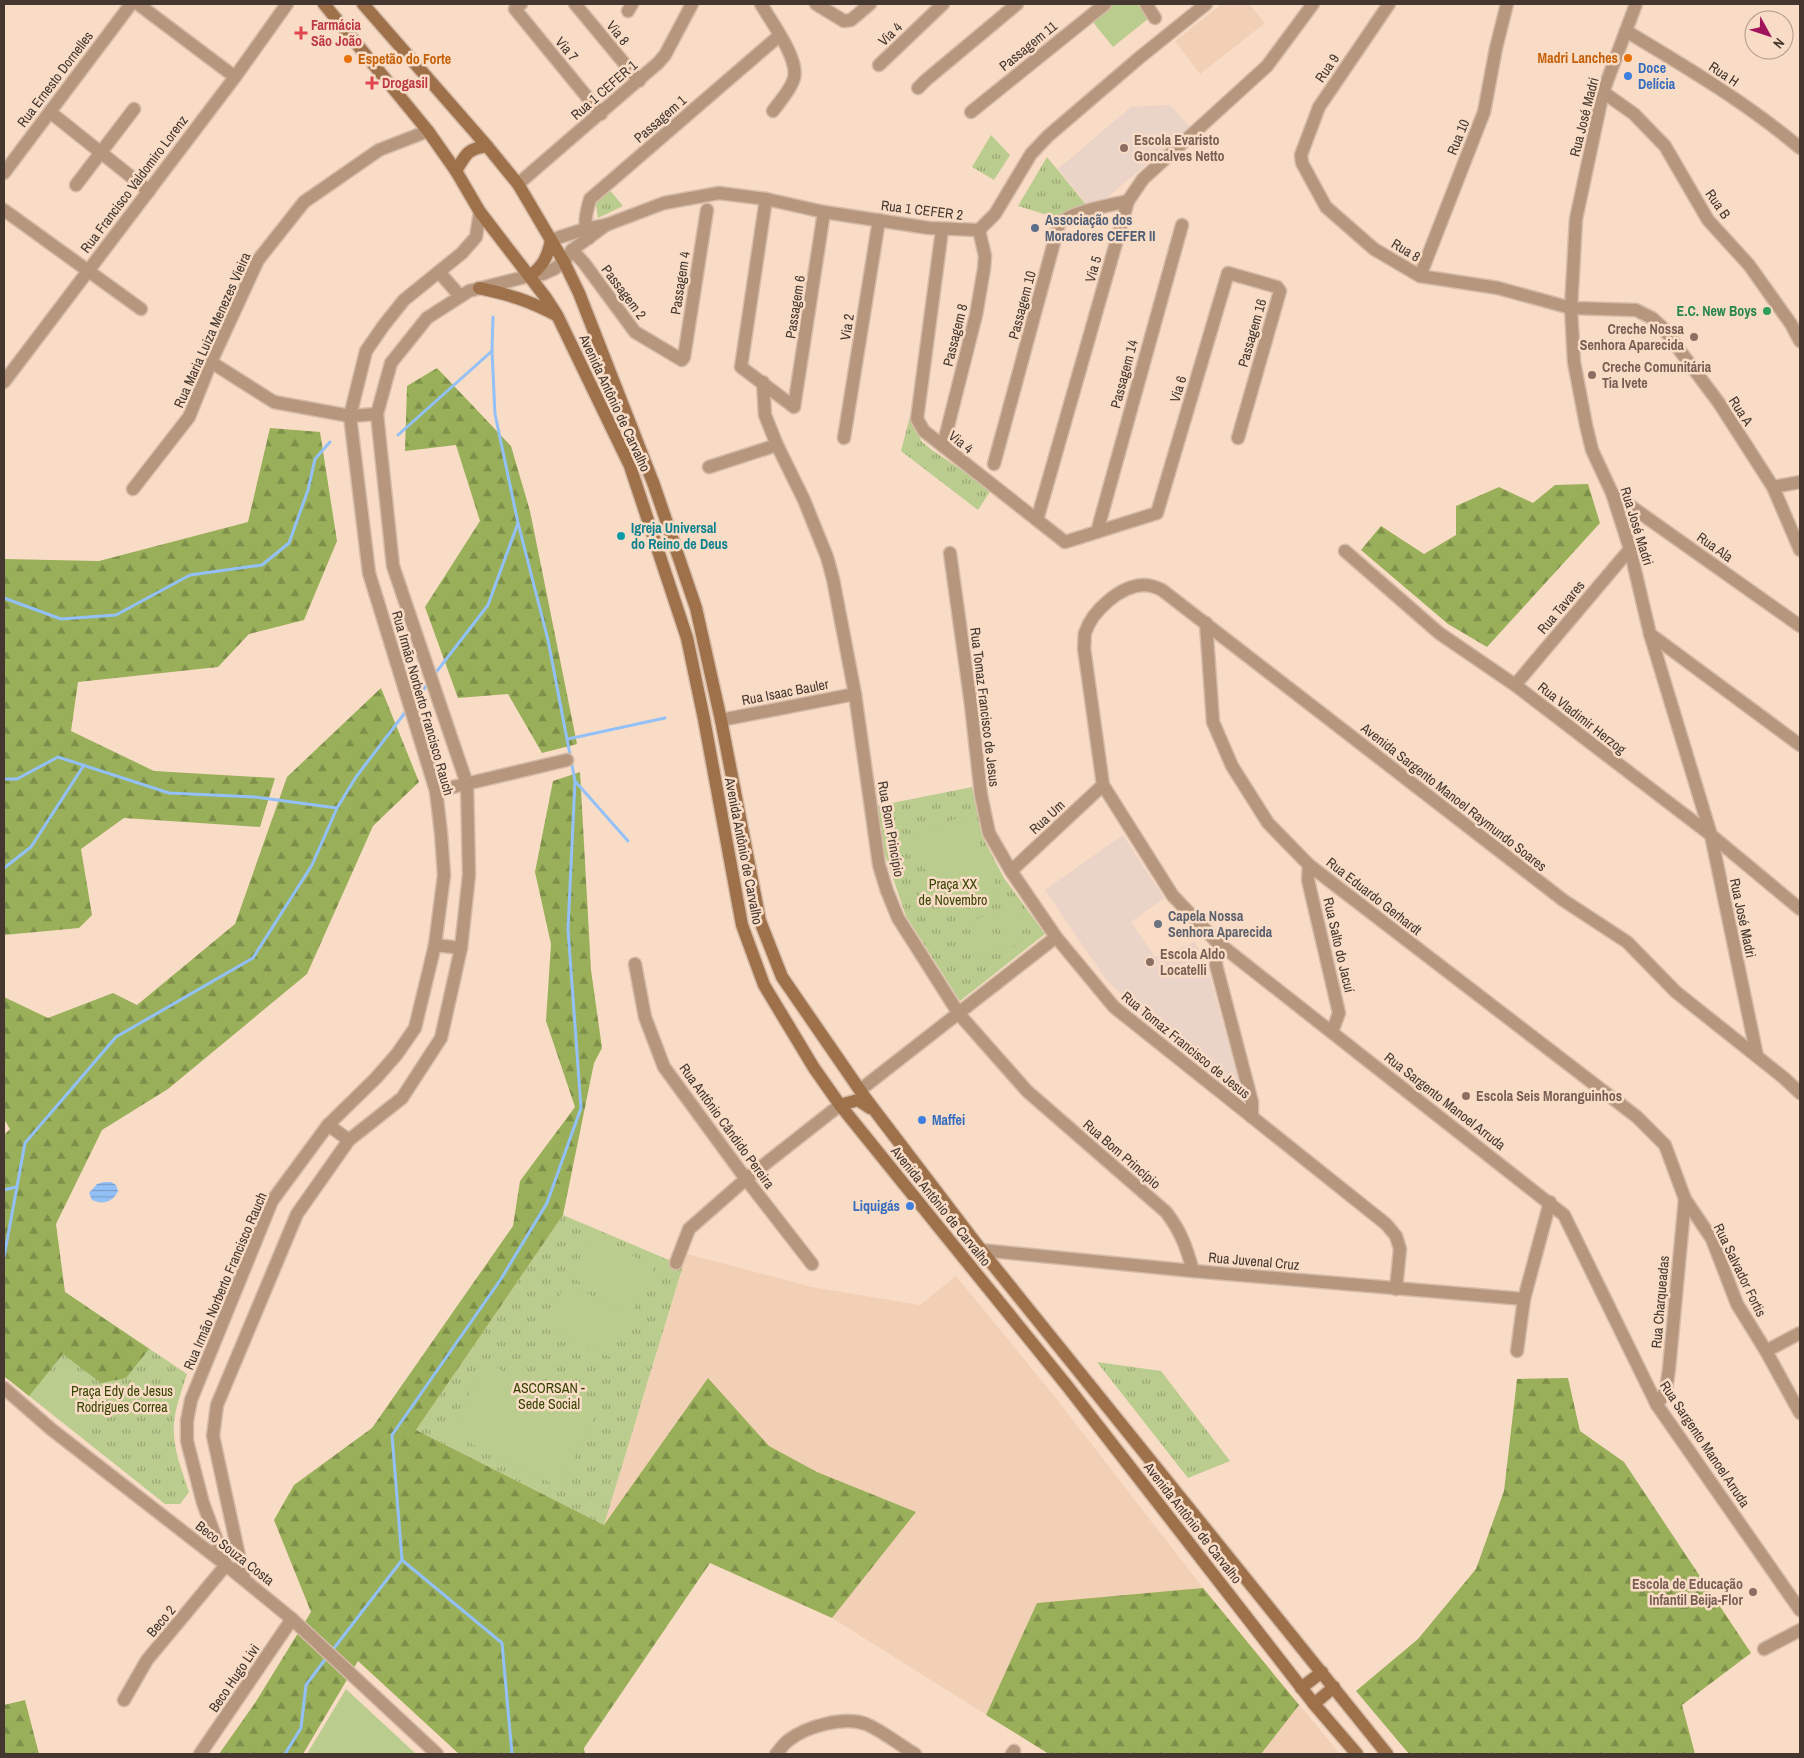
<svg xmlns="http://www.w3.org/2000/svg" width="1804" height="1758" font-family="'Archivo Narrow',sans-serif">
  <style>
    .built { fill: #f2d0b5 }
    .education { fill: #ead3c7 }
    .grass { fill: url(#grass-tufts) }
    .forest { fill: url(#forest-firs) }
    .garden { fill: #bacc8e }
    .water { fill: url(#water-rules) }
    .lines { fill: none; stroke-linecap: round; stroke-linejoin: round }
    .stream { stroke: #93c1f7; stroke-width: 3 }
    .minor-casing { stroke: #d5bba8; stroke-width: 15 }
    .tertiary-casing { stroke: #d5bba8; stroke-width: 15 }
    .secondary-casing { stroke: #d5bba8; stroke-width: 15 }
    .minor { stroke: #b6977d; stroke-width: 12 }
    .tertiary { stroke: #b6977d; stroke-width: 12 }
    .secondary { stroke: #9e714a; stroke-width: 12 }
    .health-dot { fill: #e0444e; stroke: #f9dcc6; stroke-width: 2 }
    .food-dot { fill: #e8710a; stroke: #f9dcc6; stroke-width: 2 }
    .shop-dot { fill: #3f7fe0; stroke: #f9dcc6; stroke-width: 2 }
    .education-dot { fill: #8d6e63; stroke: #f9dcc6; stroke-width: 2 }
    .service-dot { fill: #5c6f8a; stroke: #f9dcc6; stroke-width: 2 }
    .leisure-dot { fill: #2e9e5b; stroke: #f9dcc6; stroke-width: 2 }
    .culture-dot { fill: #0f9aa8; stroke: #f9dcc6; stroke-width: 2 }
    .worship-dot { fill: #6b7280; stroke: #f9dcc6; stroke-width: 2 }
    .labels { text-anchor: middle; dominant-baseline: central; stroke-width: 5; stroke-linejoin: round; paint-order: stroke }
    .health-label { font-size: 14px; font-weight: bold; fill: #be3a42; stroke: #f9dcc6; text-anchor: start }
    .street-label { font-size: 14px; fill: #43372f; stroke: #f9dcc6 }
    .food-label { font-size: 14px; font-weight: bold; fill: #c56008; stroke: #f9dcc6; text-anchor: end }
    .shop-label { font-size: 14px; font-weight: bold; fill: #366cbe; stroke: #f9dcc6; text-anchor: start }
    .education-label { font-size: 14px; font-weight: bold; fill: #785e54; stroke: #f9dcc6; text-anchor: start }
    .service-label { font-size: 14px; font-weight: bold; fill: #4e5e75; stroke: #f9dcc6; text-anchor: start }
    .leisure-label { font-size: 14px; font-weight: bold; fill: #27864d; stroke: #f9dcc6; text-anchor: end }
    .culture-label { font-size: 14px; font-weight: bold; fill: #0d838f; stroke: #f9dcc6; text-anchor: start }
    .park-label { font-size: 14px; fill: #364300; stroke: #f9dcc6 }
    .worship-label { font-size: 14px; font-weight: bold; fill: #5b616d; stroke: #f9dcc6; text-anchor: start }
  </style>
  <defs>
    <pattern id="grass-tufts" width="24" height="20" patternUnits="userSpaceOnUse" patternTransform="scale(1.25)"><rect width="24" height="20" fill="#bacc8e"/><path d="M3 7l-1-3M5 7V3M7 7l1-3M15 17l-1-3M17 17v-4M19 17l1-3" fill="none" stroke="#99a674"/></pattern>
    <pattern id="forest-firs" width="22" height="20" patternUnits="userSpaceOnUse" patternTransform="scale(1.25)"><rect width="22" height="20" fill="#99af59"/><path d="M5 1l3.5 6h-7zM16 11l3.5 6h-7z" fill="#7e8f4a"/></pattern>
    <pattern id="water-rules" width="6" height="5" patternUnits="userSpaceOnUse" patternTransform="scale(1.25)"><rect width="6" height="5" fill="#93c1f7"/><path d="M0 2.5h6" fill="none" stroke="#7a9ec8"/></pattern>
  </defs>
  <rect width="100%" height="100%" fill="#f9dcc6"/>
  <g class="built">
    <path d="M1222,4h27l16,19 -65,51 -25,-33z"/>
    <path d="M687,1254l125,33 108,18 36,-29 99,121 148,191 137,166h-291l-217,-136 -122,-55 -106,-38z"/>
  </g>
  <g class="education">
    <path d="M1170,105l20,22 -87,74 -14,6 -31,-38 73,-62z"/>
    <path d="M1123,835l41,63 -33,24 24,35 40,-15 12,25 35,124 -6,6 -129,-116 -62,-91z"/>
  </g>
  <g class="grass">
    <path d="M991,135l19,20 -16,25 -22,-13z"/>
    <path d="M1047,157l41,50 -31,11 -39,-12z"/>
    <path d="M608,188l15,18 -25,12 -3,-19z"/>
    <path d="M912,409l9,32 11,9 59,40 -13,20 -77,-59z"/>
    <path d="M972,787l10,49 22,42 41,56 -85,67 -54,-85 -22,-64 -7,-46z"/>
    <path d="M563,1215l120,51 -79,259 -188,-95z"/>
    <path d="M65,1292l122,82c-6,19 -15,41 -13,61 1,20 9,38 15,57l-9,12h-15l-161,-128v-43z"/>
    <path d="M1097,1362l64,9 69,90 -42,17z"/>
  </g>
  <g class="forest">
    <path d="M437,368l74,78 19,65 47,233 -35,9 -34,-59 -50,4 -33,-91 55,-86 -24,-76 -51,6 2,-65z"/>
    <path d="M270,428l50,4 17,109 -33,79 -55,14 -31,33 -140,15 -7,49 83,40 121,7 -15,49 -136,-9 -43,31 11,66 -13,13 -75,7v-376l95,2 149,-39z"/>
    <path d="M1588,484l12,39 -113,124 -39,-23 -87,-74 20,-24 43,28 32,-19v-29l43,-19 34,16 22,-18z"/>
    <path d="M381,688l38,94 -46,44 -66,148 -139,115 -66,41 -46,94 9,68 84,57 -23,29 -25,5 -38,-29 -34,42 -25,-20v-241l6,-6 -6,-10v-122l44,21 65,-25 24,12 98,-81 52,-147z"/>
    <path d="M580,772l11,198 11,78 -8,15 -31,152 -147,215 188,95 104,-147 61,68 48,26 99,40 -84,106 -122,-55 -126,185 1,6h-126l-101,-93 -55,93h-84l36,-51 56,-91 -37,-92 20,-35 78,-57 141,-202 7,-45 55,-74 -29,-86 5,-77 -16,-72 18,-91z"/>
    <path d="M1568,1378l12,53 44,31 127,191 -69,52 13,49h-286l-53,-63 62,-52 58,-70 28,-78 13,-112z"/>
    <path d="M1203,1588l96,117 -38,49h-212l-63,-39 51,-112z"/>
    <path d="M25,1700l14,54h-35v-49z"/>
  </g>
  <g class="garden">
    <path d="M1114,4h23l12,14 -36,29 -21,-26z"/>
    <path d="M968,814l31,81 -56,22 -31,-81z"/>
    <path d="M1013,907l13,34 -19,7 -13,-33z"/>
    <path d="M986,915l14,35 -19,7 -13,-34z"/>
    <path d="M591,1235l64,32 -21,42 -64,-32z"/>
    <path d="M566,1283l65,32 -21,42 -64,-33z"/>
    <path d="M485,1362l110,55 -36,70 -109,-54z"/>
    <path d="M64,1367l46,37 -23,29 -46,-37z"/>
    <path d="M346,1689l70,65h-109z"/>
  </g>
  <path class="water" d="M104,1182h7l5,3 2,6c-5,11 -15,14 -26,9l-3,-7 8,-9z"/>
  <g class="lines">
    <g class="stream">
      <path d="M398,435l94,-84"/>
      <path d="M4,598l57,21 55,-4 74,-40 72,-10 27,-22 19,-53 7,-31 15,-17"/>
      <path d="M434,675l54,-70 30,-82 -23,-109 -3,-63 1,-34"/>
      <path d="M413,703l16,-21"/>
      <path d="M568,739l97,-21"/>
      <path d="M4,779h13l41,-22 111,36 86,4 82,11"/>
      <path d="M575,781l53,60"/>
      <path d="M4,868l27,-21 53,-82"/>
      <path d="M4,1190l12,-3"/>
      <path d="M4,1257l21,-114 91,-106 137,-79 59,-93 25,-57 19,-31 51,-67"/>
      <path d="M402,1560l100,83 10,111"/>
      <path d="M331,1652l71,-92 -10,-125 109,-156 46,-76 34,-95 -13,-179 7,-148 -27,-141 -30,-117"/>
      <path d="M285,1754l16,-26 5,-43 21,-28"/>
    </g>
    <g class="minor-casing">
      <g id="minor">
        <path d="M521,4l-6,5 86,105"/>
        <path d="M575,4l64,77"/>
        <path d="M761,4c10,18 38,54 33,74 -3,12 -14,23 -21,33"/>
        <path d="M816,4l28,17 7,-1 19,-16"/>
        <path d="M1146,4l9,14"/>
        <path d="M1389,4l-70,103 -18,48 1,8 24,44 48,42 46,27 78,12 73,20 65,2 16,8 11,10 56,75 54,84 27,63"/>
        <path d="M628,11l4,-7"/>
        <path d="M1626,31c60,36 121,72 174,117"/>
        <path d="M879,65l64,-61"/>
        <path d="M918,88l8,-8 91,-76"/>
        <path d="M1603,92l31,22 31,32 43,74 41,45 42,59 9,17"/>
        <path d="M50,112l99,79"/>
        <path d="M971,112l134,-108"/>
        <path d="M76,185l58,-76"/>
        <path d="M766,199l-25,168 53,40 30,-195"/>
        <path d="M4,210l137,99"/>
        <path d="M942,230l-25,189 7,12 141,111 92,-29 71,-240 49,14 3,4 -42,147"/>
        <path d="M589,238c-6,-13 -3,-25 1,-39l189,-163"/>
        <path d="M572,250l12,13 51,69 47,28 2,-3 23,-147"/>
        <path d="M1420,276l64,-164 12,-64 11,-44"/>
        <path d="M211,362l63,40 76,14 27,-2"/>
        <path d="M763,382l2,33 12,30 27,55 23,57 6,22 22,115 24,171 8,26 11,27 61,96 68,77 139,121c15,19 21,37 27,59"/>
        <path d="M844,438l35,-218"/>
        <path d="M943,446l33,-131 8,-46 1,-13 -6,-26"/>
        <path d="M994,464l65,-240c11,-12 52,-19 69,-23"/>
        <path d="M709,467l68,-22"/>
        <path d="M1773,487l27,-5"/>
        <path d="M133,489l56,-72 22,-55 47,-102 46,-58 75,-52 49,-19"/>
        <path d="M1612,493l188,133"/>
        <path d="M1037,520l91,-319 15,-22 124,-113 46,-62"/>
        <path d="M1097,532l85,-307"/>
        <path d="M1345,551l94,82 76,52 196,150 89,74"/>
        <path d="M950,553l21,152 10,90 8,38 22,38 45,66"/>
        <path d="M1206,623l7,99 19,44 36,57 41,42 328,252 28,28 20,54 27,40 25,65 29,47 34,62"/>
        <path d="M1515,685l115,-136"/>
        <path d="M721,720l134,-26"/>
        <path d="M436,791l131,-31"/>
        <path d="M1309,865l-1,15 31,133 -7,19"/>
        <path d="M1011,871l92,-86"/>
        <path d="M635,964l10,53 19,50 82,112 66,85"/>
        <path d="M1252,1117l134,107 10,12 4,13 -4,40"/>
        <path d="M981,1250l212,21 331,28"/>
        <path d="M676,1263l13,-34 57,-50 94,-74"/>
        <path d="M1517,1351l7,-52 26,-97"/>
        <path d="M1766,1351l34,-18"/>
        <path d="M4,1388l47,41 175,136 -79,95 -23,40"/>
        <path d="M1657,1405l9,-15 3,-21 16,-170"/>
        <path d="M1764,1649l36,-19"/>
        <path d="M200,1754l92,-135"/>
        <path d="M776,1754c4,-4 8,-11 13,-14 18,-14 55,-24 77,-16 15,6 35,22 49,30"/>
        <path d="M1012,1754l2,-3"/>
      </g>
    </g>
    <g class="tertiary-casing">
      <g id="tertiary">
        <path d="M138,4l97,73"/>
        <path d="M1636,4l-33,88 -27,127 -5,89 3,54 12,63 6,25 20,43 18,56 20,85 61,201 46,221"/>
        <path d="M4,173l127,-169"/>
        <path d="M518,184l140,-121 7,-8 27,-51"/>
        <path d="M551,240l34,-11 21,-4 58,-22 55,-10 47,6 58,13 105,16 50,2 16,-16 36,-60 17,-18 91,-78 67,-54"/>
        <path d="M439,272l21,24"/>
        <path d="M4,382l231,-305 52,-73"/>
        <path d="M1650,634l150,111"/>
        <path d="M1217,942l-1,23 36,137v15"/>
        <path d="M435,945l26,3"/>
        <path d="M860,1090l196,-153 58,70 138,110"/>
        <path d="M1800,1093l-16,-15 -108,-86 -49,-50 -64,-42 -401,-310c-6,-3 -12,-5 -19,-5 -23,1 -51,26 -58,48 -1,4 0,10 -1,15l19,137 70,111 44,46 347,273 93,190 143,205"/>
        <path d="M328,1125l21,15"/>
        <path d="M244,1579l-31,-143 4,-31 80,-191 52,-74 53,-42 39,-60 20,-90 8,-73 -2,-91 -74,-218 -16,-152 14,-51 36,-45 42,-27 60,-15 14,-2 11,-5 10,-7 8,-12 34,-25"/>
        <path d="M437,1754l-145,-135 -66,-54 -23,-62 -16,-62v-20l4,-21 81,-199 56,-76 48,-47 21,-24 18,-26 20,-83 9,-70 -3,-42 -5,-42 -67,-218 -19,-157 16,-65 18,-26 20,-25 58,-47 14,-16 4,-25"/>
      </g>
    </g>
    <g class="secondary-casing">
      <g id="secondary">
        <path d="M324,4l104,127 28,40 24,41 66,86 11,17 73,151 57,172 17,81 38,206 22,60 50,83 26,37 228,282 246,317 43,50"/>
        <path d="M363,4l124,142 31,38 46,78 15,31 75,192 42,123 25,112 39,201 22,56 84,122 115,151 406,504"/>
        <path d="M456,171c10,-17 11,-22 31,-25"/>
        <path d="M529,276c14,-9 19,-20 22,-36"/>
        <path d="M479,288c29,6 51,13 77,27"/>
        <path d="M840,1105l18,-5 12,8"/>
        <path d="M1301,1688l21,-16"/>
        <path d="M1314,1704l20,-17"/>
      </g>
    </g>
    <use href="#minor" class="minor"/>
    <use href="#tertiary" class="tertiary"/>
    <use href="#secondary" class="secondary"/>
  </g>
  <g class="health-dot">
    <path d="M298.5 25.5h5v5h5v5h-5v5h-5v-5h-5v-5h5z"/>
    <path d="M369.5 75.5h5v5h5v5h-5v5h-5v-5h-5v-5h5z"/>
  </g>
  <g class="food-dot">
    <circle cx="1628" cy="58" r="5"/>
    <circle cx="348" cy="59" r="5"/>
  </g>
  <g class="shop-dot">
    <circle cx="1628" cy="76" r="5"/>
    <circle cx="922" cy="1120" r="5"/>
    <circle cx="910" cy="1206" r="5"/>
  </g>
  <g class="education-dot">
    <circle cx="1124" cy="148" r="5"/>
    <circle cx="1694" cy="337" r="5"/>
    <circle cx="1592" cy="375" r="5"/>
    <circle cx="1150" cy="962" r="5"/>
    <circle cx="1466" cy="1096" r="5"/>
    <circle cx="1753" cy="1592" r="5"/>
  </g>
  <circle class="service-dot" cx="1035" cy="228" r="5"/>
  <circle class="leisure-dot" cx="1767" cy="311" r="5"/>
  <circle class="culture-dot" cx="621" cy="536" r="5"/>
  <circle class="worship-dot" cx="1158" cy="924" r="5"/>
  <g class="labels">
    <g class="health-label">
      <text x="311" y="25">Farmácia<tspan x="311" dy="16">São João</tspan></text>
      <text x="382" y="83">Drogasil</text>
    </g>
    <g class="street-label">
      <text transform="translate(618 33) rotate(51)">Via 8</text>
      <text transform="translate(890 34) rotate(-44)">Via 4</text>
      <text transform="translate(1028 46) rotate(-39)">Passagem 11</text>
      <text transform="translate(567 49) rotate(50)">Via 7</text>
      <text transform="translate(1327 68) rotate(-56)">Rua 9</text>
      <text transform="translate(1724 74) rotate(34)">Rua H</text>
      <text transform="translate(55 79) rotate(-53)">Rua Ernesto Dornelles</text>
      <text transform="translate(604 90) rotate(-41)">Rua 1 CEFER 1</text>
      <text transform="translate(1584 117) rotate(-76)">Rua José Madri</text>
      <text transform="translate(660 119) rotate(-41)">Passagem 1</text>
      <text transform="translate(1458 137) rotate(-68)">Rua 10</text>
      <text transform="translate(134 184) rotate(-53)">Rua Francisco Valdomiro Lorenz</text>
      <text transform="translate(1718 204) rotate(55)">Rua B</text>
      <text transform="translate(922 210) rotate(7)">Rua 1 CEFER 2</text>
      <text transform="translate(1406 250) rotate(31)">Rua 8</text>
      <text transform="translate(1093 269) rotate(-74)">Via 5</text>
      <text transform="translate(680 283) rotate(-81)">Passagem 4</text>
      <text transform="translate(624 292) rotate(53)">Passagem 2</text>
      <text transform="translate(1022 305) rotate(-75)">Passagem 10</text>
      <text transform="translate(795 307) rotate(-81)">Passagem 6</text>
      <text transform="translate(847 327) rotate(-81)">Via 2</text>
      <text transform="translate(212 330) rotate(-66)">Rua Maria Luiza Menezes Vieira</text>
      <text transform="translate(1252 333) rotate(-74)">Passagem 16</text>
      <text transform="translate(955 335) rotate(-76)">Passagem 8</text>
      <text transform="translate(1124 374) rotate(-75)">Passagem 14</text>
      <text transform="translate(1178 389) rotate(-73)">Via 6</text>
      <text transform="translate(615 403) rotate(65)">Avenida Antônio de Carvalho</text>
      <text transform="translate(1741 411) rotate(57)">Rua A</text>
      <text transform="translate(961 442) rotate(39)">Via 4</text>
      <text transform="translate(1637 526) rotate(73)">Rua José Madri</text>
      <text transform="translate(1715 547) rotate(35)">Rua Ala</text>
      <text transform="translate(1561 607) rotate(-50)">Rua Tavares</text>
      <text transform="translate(785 692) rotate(-11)">Rua Isaac Bauler</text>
      <text transform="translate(423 703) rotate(74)">Rua Irmão Norberto Francisco Rauch</text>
      <text transform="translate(985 707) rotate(83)">Rua Tomaz Francisco de Jesus</text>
      <text transform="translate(1582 718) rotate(38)">Rua Vladimir Herzog</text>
      <text transform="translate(1454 797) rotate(38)">Avenida Sargento Manoel Raymundo Soares</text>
      <text transform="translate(1047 817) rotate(-43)">Rua Um</text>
      <text transform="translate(891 829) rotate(80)">Rua Bom Princípio</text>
      <text transform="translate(744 851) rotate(79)">Avenida Antônio de Carvalho</text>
      <text transform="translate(1374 896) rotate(38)">Rua Eduardo Gerhardt</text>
      <text transform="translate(1743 918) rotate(78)">Rua José Madri</text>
      <text transform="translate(1339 945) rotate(77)">Rua Salto do Jacuí</text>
      <text transform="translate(1186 1045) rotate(39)">Rua Tomaz Francisco de Jesus</text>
      <text transform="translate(1445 1101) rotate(38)">Rua Sargento Manoel Arruda</text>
      <text transform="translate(727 1126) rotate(54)">Rua Antônio Cândido Pereira</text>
      <text transform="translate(1122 1154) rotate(41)">Rua Bom Princípio</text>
      <text transform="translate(941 1206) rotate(51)">Avenida Antônio de Carvalho</text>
      <text transform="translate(1254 1261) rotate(5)">Rua Juvenal Cruz</text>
      <text transform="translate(1740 1270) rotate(64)">Rua Salvador Fortis</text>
      <text transform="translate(225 1281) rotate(-67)">Rua Irmão Norberto Francisco Rauch</text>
      <text transform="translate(1660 1302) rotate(-85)">Rua Charqueadas</text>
      <text transform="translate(1705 1444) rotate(56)">Rua Sargento Manoel Arruda</text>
      <text transform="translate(1193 1523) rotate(52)">Avenida Antônio de Carvalho</text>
      <text transform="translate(235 1553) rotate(38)">Beco Souza Costa</text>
      <text transform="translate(161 1621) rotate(-50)">Beco 2</text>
      <text transform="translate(234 1678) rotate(-56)">Beco Hugo Livi</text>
    </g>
    <g class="food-label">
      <text x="1618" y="58">Madri Lanches</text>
      <text x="358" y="59" text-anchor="start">Espetão do Forte</text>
    </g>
    <g class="shop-label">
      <text x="1638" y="68">Doce<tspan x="1638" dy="16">Delícia</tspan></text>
      <text x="932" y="1120">Maffei</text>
      <text x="900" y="1206" text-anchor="end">Liquigás</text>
    </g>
    <g class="education-label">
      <text x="1134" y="140">Escola Evaristo<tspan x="1134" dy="16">Goncalves Netto</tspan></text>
      <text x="1684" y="329" text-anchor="end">Creche Nossa<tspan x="1684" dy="16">Senhora Aparecida</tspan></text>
      <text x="1602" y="367">Creche Comunitária<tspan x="1602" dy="16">Tia Ivete</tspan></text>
      <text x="1160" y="954">Escola Aldo<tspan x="1160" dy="16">Locatelli</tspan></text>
      <text x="1476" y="1096">Escola Seis Moranguinhos</text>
      <text x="1743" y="1584" text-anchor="end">Escola de Educação<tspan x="1743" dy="16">Infantil Beija-Flor</tspan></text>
    </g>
    <g class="service-label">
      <text x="1045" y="220">Associação dos<tspan x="1045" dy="16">Moradores CEFER II</tspan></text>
    </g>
    <g class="leisure-label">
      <text x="1757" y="311">E.C. New Boys</text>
    </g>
    <g class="culture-label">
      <text x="631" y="528">Igreja Universal<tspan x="631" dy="16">do Reino de Deus</tspan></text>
    </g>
    <g class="park-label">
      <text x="953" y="884">Praça XX<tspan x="953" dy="16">de Novembro</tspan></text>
      <text x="549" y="1388">ASCORSAN -<tspan x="549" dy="16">Sede Social</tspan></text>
      <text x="122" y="1391">Praça Edy de Jesus<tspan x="122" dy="16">Rodrigues Correa</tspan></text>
    </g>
    <g class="worship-label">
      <text x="1168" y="916">Capela Nossa<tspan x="1168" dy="16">Senhora Aparecida</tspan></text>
    </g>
  </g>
  <rect width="1804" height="1758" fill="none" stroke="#43372f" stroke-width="10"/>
  <g transform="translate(1769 35) rotate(130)"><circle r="24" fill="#f9dcc6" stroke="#b09a8a"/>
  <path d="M0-4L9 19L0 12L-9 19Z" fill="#a1135b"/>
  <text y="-8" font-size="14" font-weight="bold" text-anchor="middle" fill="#43372f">N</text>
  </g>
</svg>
